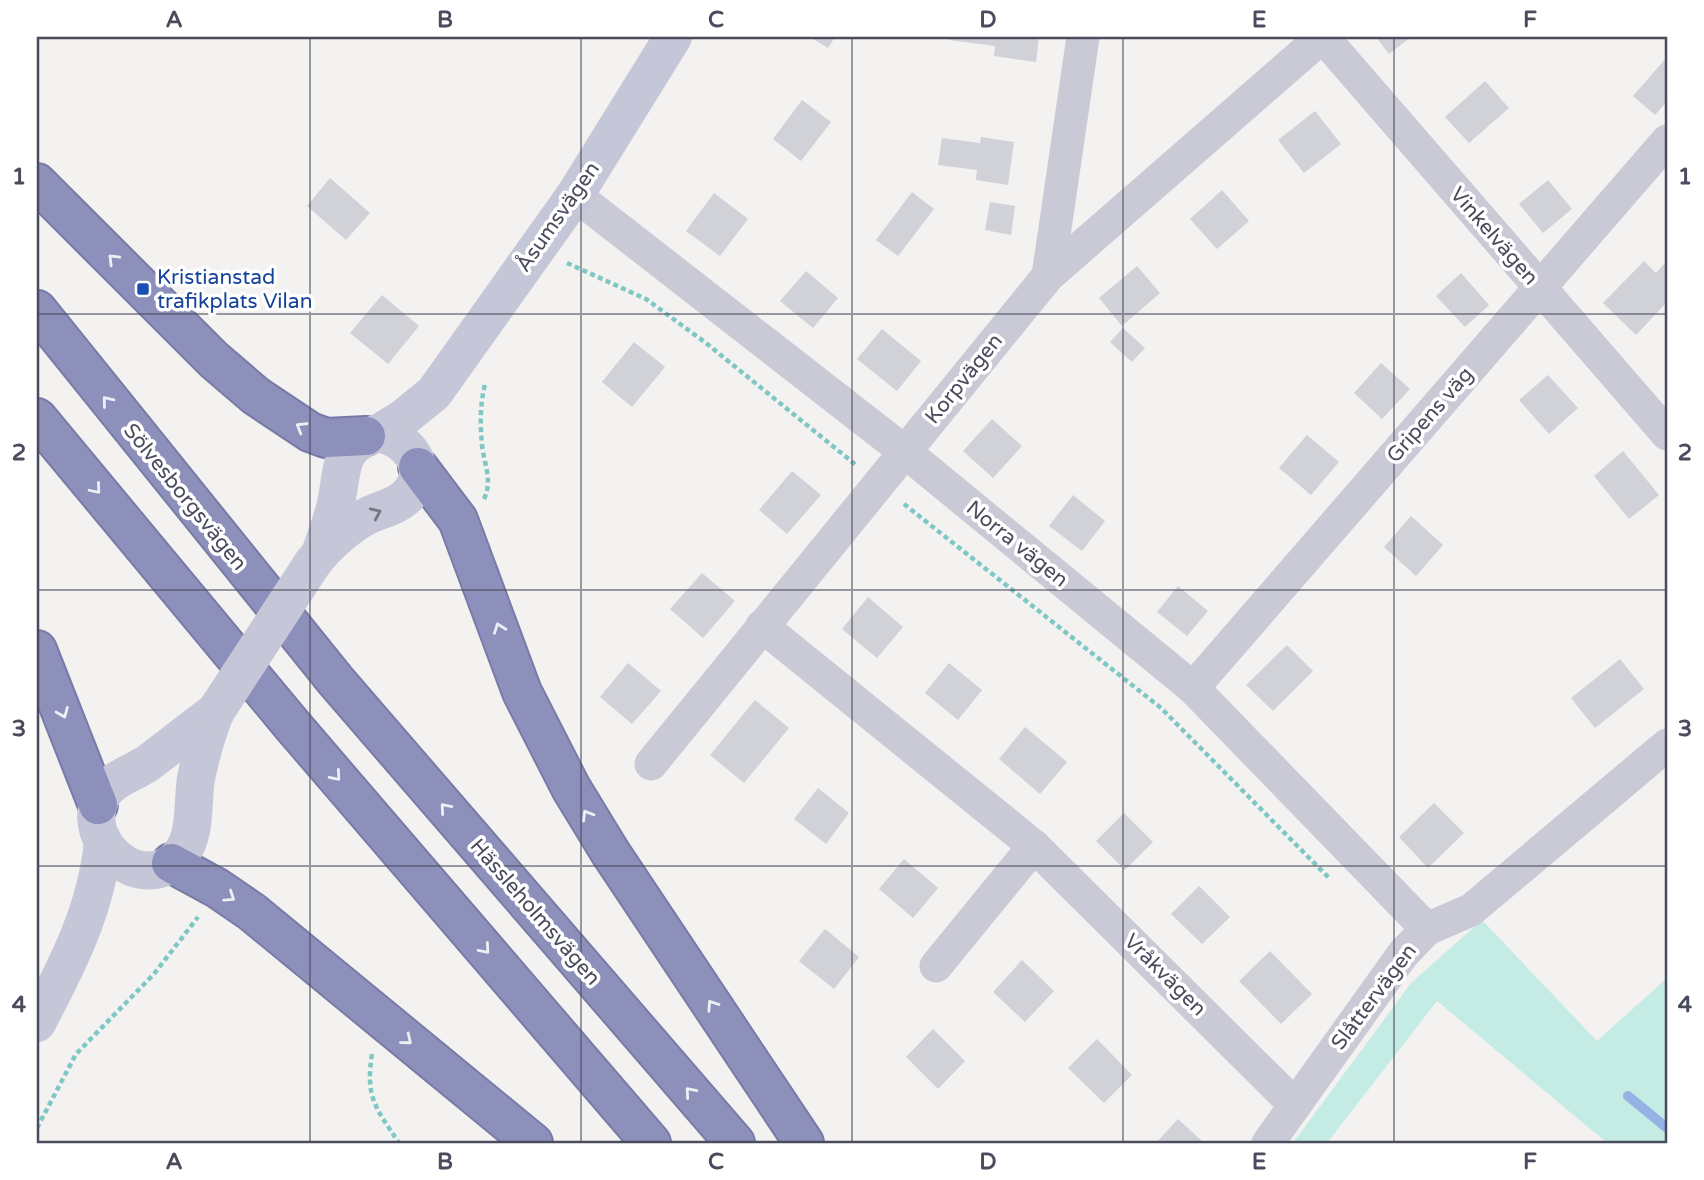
<svg xmlns="http://www.w3.org/2000/svg" width="1704" height="1180" font-family="'Varela Round',sans-serif">
  <style>
    .green { fill: #c4ece4 }
    .lines { fill: none; stroke-linecap: round; stroke-linejoin: round }
    .stream { stroke: #95b2e5; stroke-width: 10 }
    .building { fill: #d1d1d8 }
    .highway-casing { stroke: #787ba6; stroke-width: 42 }
    .path { stroke: #7fc7c2; stroke-width: 4.5; stroke-dasharray: 5 3.5; stroke-linecap: butt }
    .street { stroke: #c9cad6; stroke-width: 33 }
    .secondary { stroke: #c5c6d7; stroke-width: 38 }
    .highway { stroke: #8d90bb; stroke-width: 38 }
    .secondary-bridge { stroke: #c5c6d7; stroke-width: 38 }
    .oneway { stroke: #eeeef5 }
    .oneway2 { stroke: #757788 }
    .grid { fill: none; stroke: #4a4c5d; stroke-width: 2; stroke-opacity: 0.55 }
    .transit-dot { fill: #1a4fb4; stroke: #fff; stroke-width: 2.5 }
    .labels { text-anchor: middle; dominant-baseline: central; stroke-width: 7; stroke-linejoin: round; paint-order: stroke }
    .street-label { font-size: 21px; fill: #4a4c5d; stroke: #fff }
    .transit-label { font-size: 21px; fill: #164399; stroke: #fff; text-anchor: start }
    .neatline { fill: none; stroke: #4a4c5d; stroke-width: 2.5 }
    .grid-label { font-size: 23px; text-anchor: middle; font-weight: bold; fill: #4a4c5d }
  </style>
  <rect width="100%" height="100%" fill="#f3f2f1"/>
  <path class="green" d="M1482,920l115,121 70,-63v165h-60l-170,-142 -110,142h-34l118,-160z"/>
  <g class="lines">
    <path class="stream" d="M1628,1096l39,32"/>
  </g>
  <g class="building">
    <path d="M810,37h25l-7,11z"/>
    <path d="M949,37h90l-3,25 -42,-6 1,-10 -46,-6z"/>
    <path d="M1376,37h35l-22,17z"/>
    <path d="M1667,57v44l-12,14 -22,-19z"/>
    <path d="M1485,81l24,27 -40,35 -24,-26z"/>
    <path d="M802,100l29,22 -30,39 -28,-22z"/>
    <path d="M1315,111l26,33 -37,29 -26,-33z"/>
    <path d="M981,137l33,5 -6,43 -32,-5 1,-10 -39,-5 4,-27 38,5z"/>
    <path d="M330,178l40,35 -24,27 -39,-34z"/>
    <path d="M1548,180l24,29 -29,24 -24,-29z"/>
    <path d="M1222,190l27,31 -32,28 -27,-30z"/>
    <path d="M912,192l22,17 -36,47 -22,-16z"/>
    <path d="M714,193l34,26 -28,37 -34,-25z"/>
    <path d="M990,202l25,4 -4,29 -26,-5z"/>
    <path d="M1644,261l12,12 11,-12v41l-31,33 -33,-32z"/>
    <path d="M1137,266l23,27 -38,33 -23,-28z"/>
    <path d="M806,271l32,27 -25,30 -33,-27z"/>
    <path d="M1461,273l28,32 -24,22 -29,-31z"/>
    <path d="M382,295l37,31 -31,38 -38,-31z"/>
    <path d="M1123,328l22,20 -13,14 -22,-20z"/>
    <path d="M882,329l39,32 -24,30 -40,-32z"/>
    <path d="M634,342l31,25 -33,40 -30,-25z"/>
    <path d="M1381,363l29,26 -28,30 -28,-26z"/>
    <path d="M1548,375l30,33 -29,26 -30,-34z"/>
    <path d="M992,419l30,27 -29,32 -30,-27z"/>
    <path d="M1307,435l32,27 -28,33 -32,-27z"/>
    <path d="M1623,451l36,44 -30,24 -35,-43z"/>
    <path d="M792,471l29,24 -34,39 -28,-24z"/>
    <path d="M1073,495l32,26 -23,30 -33,-25z"/>
    <path d="M1411,516l32,29 -27,31 -32,-29z"/>
    <path d="M702,573l33,28 -32,37 -33,-29z"/>
    <path d="M1178,586l30,25 -21,25 -30,-24z"/>
    <path d="M868,597l35,30 -26,31 -35,-29z"/>
    <path d="M1287,645l26,26 -40,40 -27,-26z"/>
    <path d="M1620,659l24,30 -49,39 -24,-30z"/>
    <path d="M628,663l33,28 -29,33 -32,-27z"/>
    <path d="M949,663l33,27 -24,30 -33,-27z"/>
    <path d="M755,700l34,28 -45,55 -34,-28z"/>
    <path d="M1025,727l42,35 -27,32 -41,-35z"/>
    <path d="M818,788l31,25 -23,31 -32,-25z"/>
    <path d="M1434,803l30,30 -36,35 -29,-31z"/>
    <path d="M1124,813l29,29 -28,28 -29,-29z"/>
    <path d="M904,859l34,29 -25,30 -34,-29z"/>
    <path d="M1199,886l31,31 -28,27 -31,-30z"/>
    <path d="M825,929l34,28 -25,32 -35,-28z"/>
    <path d="M1270,951l42,43 -31,30 -42,-43z"/>
    <path d="M1022,960l32,31 -29,31 -32,-30z"/>
    <path d="M933,1029l32,32 -27,28 -32,-32z"/>
    <path d="M1097,1039l35,36 -28,28 -36,-35z"/>
    <path d="M1178,1119l26,24h-48z"/>
  </g>
  <g class="lines">
    <g class="highway-casing">
      <g id="highway">
        <path d="M37,183l177,177 42,36 54,36 16,6 40,-2"/>
        <path d="M37,310l299,371 399,462"/>
        <path d="M37,418l255,307 359,418"/>
        <path d="M418,467l40,53 64,172 49,96 39,64 194,291"/>
        <path d="M37,650l61,155"/>
        <path d="M171,863l46,25 35,24 281,231"/>
      </g>
    </g>
    <g class="path">
      <path d="M567,263l79,36 60,44 150,122"/>
      <path d="M484,499c9,-19 0,-35 -2,-54 -2,-22 -2,-40 3,-61"/>
      <path d="M904,504l257,204 169,171"/>
      <path d="M372,1054c-7,44 4,54 27,89"/>
      <path d="M37,1128l39,-74 78,-80 44,-57"/>
    </g>
    <g class="street">
      <path d="M1323,37l344,397"/>
      <path d="M575,195l329,256 289,237 234,241"/>
      <path d="M1048,276l35,-239"/>
      <path d="M762,626l272,220 261,259"/>
      <path d="M1193,688l474,-547"/>
      <path d="M651,764l397,-488 274,-239"/>
      <path d="M936,966l98,-120"/>
      <path d="M1268,1143l135,-189 24,-25 44,-19 196,-165"/>
    </g>
    <g class="secondary">
      <path d="M379,433l23,-14 32,-26 141,-198 98,-158"/>
      <path d="M312,564c14,-19 36,-38 57,-49 13,-6 29,-9 39,-20 25,-26 -1,-57 -29,-62 -44,13 -35,38 -44,75 -4,14 -9,29 -14,43"/>
      <path d="M216,711c-9,21 -15,44 -20,67 -4,24 1,57 -16,77 -36,43 -102,-12 -79,-58 9,-18 31,-23 47,-34 23,-17 45,-35 68,-52z"/>
      <path d="M37,1023c31,-59 60,-115 66,-182"/>
    </g>
    <use href="#highway" class="highway"/>
    <path class="secondary-bridge" d="M216,711l96,-147"/>
  </g>
  <defs><path id="oneway-chevron" d="M-2-3.5L2.5 0L-2 3.5" fill="none" stroke-width="1.6" stroke-linecap="round" stroke-linejoin="round" transform="scale(1.75)"/></defs>
  <g class="oneway">
    <use href="#oneway-chevron" transform="translate(113 259) rotate(-135)"/>
    <use href="#oneway-chevron" transform="translate(107 401) rotate(-129)"/>
    <use href="#oneway-chevron" transform="translate(301 427) rotate(-149)"/>
    <use href="#oneway-chevron" transform="translate(96 489) rotate(50)"/>
    <use href="#oneway-chevron" transform="translate(499 628) rotate(-110)"/>
    <use href="#oneway-chevron" transform="translate(63 713) rotate(68)"/>
    <use href="#oneway-chevron" transform="translate(336 776) rotate(49)"/>
    <use href="#oneway-chevron" transform="translate(445 808) rotate(-131)"/>
    <use href="#oneway-chevron" transform="translate(587 815) rotate(-121)"/>
    <use href="#oneway-chevron" transform="translate(230 897) rotate(34)"/>
    <use href="#oneway-chevron" transform="translate(485 949) rotate(49)"/>
    <use href="#oneway-chevron" transform="translate(712 1005) rotate(-124)"/>
    <use href="#oneway-chevron" transform="translate(407 1040) rotate(39)"/>
    <use href="#oneway-chevron" transform="translate(690 1092) rotate(-131)"/>
  </g>
  <use class="oneway2" href="#oneway-chevron" transform="translate(376 513) rotate(-24)"/>
  <path class="grid" d="M310,37v1106M581,37v1106M852,37v1106M1123,37v1106M1394,37v1106M37,314h1630M37,590h1630M37,866h1630"/>
  <rect class="transit-dot" x="136" y="282" width="14" height="14" rx="3.5"/>
  <g class="labels">
    <g class="street-label">
      <text transform="translate(558 217) rotate(-55)">Åsumsvägen</text>
      <text transform="translate(1494 236) rotate(49)">Vinkelvägen</text>
      <text transform="translate(964 379) rotate(-51)">Korpvägen</text>
      <text transform="translate(1430 415) rotate(-49)">Gripens väg</text>
      <text transform="translate(185 497) rotate(51)">Sölvesborgsvägen</text>
      <text transform="translate(1017 544) rotate(39)">Norra vägen</text>
      <text transform="translate(535 912) rotate(49)">Hässleholmsvägen</text>
      <text transform="translate(1165 975) rotate(45)">Vråkvägen</text>
      <text transform="translate(1374 997) rotate(-53)">Slåttervägen</text>
    </g>
    <g class="transit-label">
      <text x="157" y="277">Kristianstad<tspan x="157" dy="24">trafikplats Vilan</tspan></text>
    </g>
  </g>
  <rect width="1704" height="1180" fill="none" stroke="#ffffff" stroke-width="77"/>
  <rect x="38" y="38" width="1628" height="1104" class="neatline"/>
  <g class="grid-label">
    <text x="174" y="27">A</text>
    <text x="445" y="27">B</text>
    <text x="716" y="27">C</text>
    <text x="988" y="27">D</text>
    <text x="1259" y="27">E</text>
    <text x="1530" y="27">F</text>
    <text x="19" y="184">1</text>
    <text x="1685" y="184">1</text>
    <text x="19" y="460">2</text>
    <text x="1685" y="460">2</text>
    <text x="19" y="736">3</text>
    <text x="1685" y="736">3</text>
    <text x="19" y="1012">4</text>
    <text x="1685" y="1012">4</text>
    <text x="174" y="1169">A</text>
    <text x="445" y="1169">B</text>
    <text x="716" y="1169">C</text>
    <text x="988" y="1169">D</text>
    <text x="1259" y="1169">E</text>
    <text x="1530" y="1169">F</text>
  </g>
</svg>
